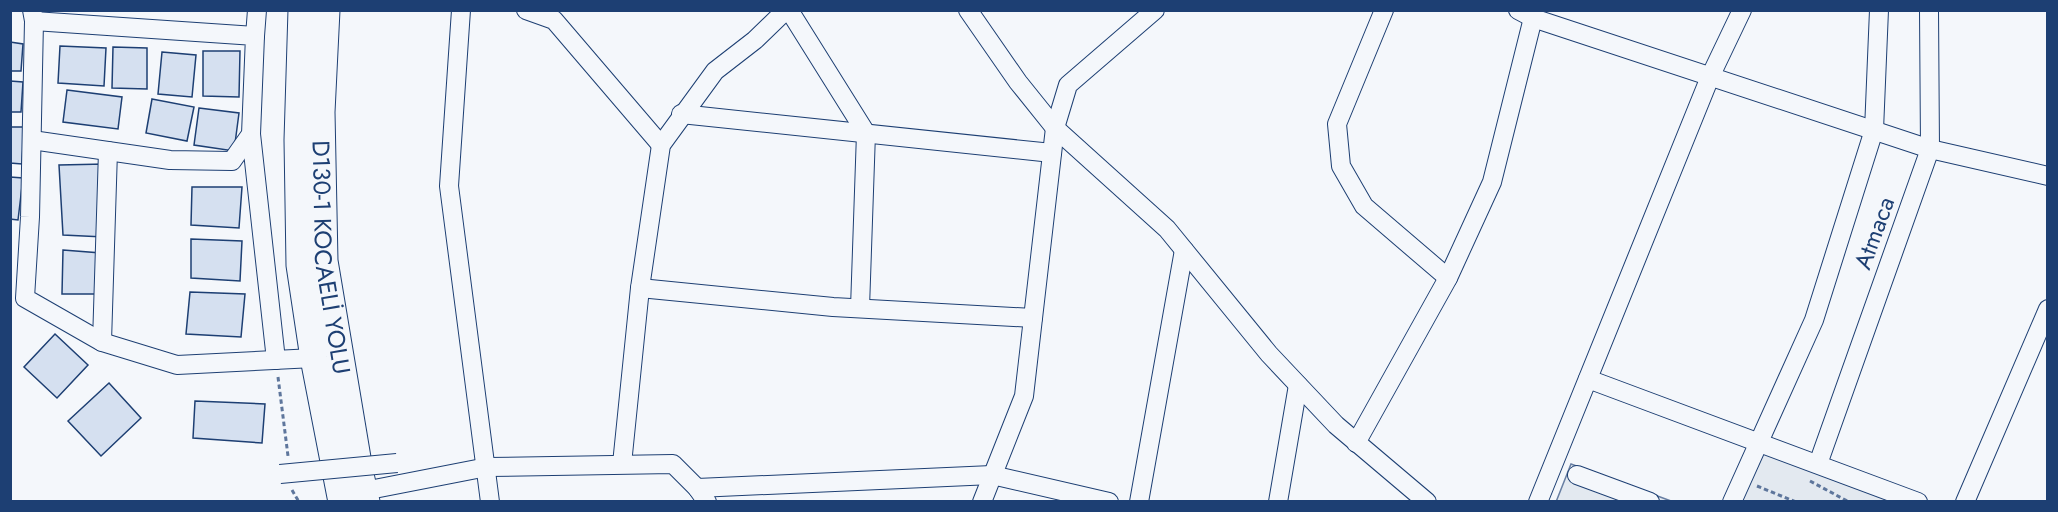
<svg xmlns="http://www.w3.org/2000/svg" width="2058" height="512" font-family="Jost,sans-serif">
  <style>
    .green { fill: #e3e9f0; stroke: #687fa3; stroke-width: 1.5 }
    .building { fill: #d5e0f0; stroke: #1d3f73; stroke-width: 1.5 }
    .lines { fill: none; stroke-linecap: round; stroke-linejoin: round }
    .minor-casing { stroke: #1d3f73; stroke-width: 20 }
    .highway-casing { stroke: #1d3f73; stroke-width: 29 }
    .path { stroke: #5e769c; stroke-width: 3; stroke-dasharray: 4.5 3; stroke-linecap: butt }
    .minor { stroke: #f4f7fb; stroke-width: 18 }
    .highway { stroke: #f4f7fb; stroke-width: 27 }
    .minor-bridge-casing { stroke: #1d3f73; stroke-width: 20; stroke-linecap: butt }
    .minor-bridge { stroke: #f4f7fb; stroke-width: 18 }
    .labels { text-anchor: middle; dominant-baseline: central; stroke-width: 4.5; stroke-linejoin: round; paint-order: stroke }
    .street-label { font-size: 24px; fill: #1d3f73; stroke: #f4f7fb }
  </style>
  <rect width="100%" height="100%" fill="#f4f7fb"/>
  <g class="green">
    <path d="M1753,441l156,61h-184z"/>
    <path d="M1571,464l100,37 -115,1z"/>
  </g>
  <g class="building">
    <path d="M10,42l13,2 -2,27h-11z"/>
    <path d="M60,46l46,2 -2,38 -46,-3z"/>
    <path d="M113,47l34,1v41l-35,-1z"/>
    <path d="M203,51h37l-1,46 -36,-1z"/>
    <path d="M162,52l34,3 -4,42 -34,-3z"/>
    <path d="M10,81l13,1 -2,30h-11z"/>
    <path d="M67,90l55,7 -4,32 -55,-7z"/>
    <path d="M152,99l42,8 -7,34 -41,-8z"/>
    <path d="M199,108l40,5 -5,38 -40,-6z"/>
    <path d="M10,127h14l-2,37 -12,-1z"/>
    <path d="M105,164l-1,73 -41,-2 -4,-70z"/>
    <path d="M10,177l13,1 -5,42 -8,-1z"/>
    <path d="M192,187h50l-3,41 -48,-3z"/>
    <path d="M191,239l51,2 -2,40 -49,-3z"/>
    <path d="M63,250l38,3 -3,41h-36z"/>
    <path d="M190,292l55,2 -4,43 -55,-3z"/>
    <path d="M55,334l33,31 -31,33 -33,-31z"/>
    <path d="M109,383l32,35 -40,38 -33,-35z"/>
    <path d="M195,401l70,3 -3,39 -69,-5z"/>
  </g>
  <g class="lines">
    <g class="minor-casing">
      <g id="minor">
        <path d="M32,10l2,11 -4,196 -5,81 77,44 75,23 137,-7"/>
        <path d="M461,10l-12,176 41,316"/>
        <path d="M526,10l28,10 107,125"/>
        <path d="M789,10l77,123 -6,175"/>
        <path d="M968,10l50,72 37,46 112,101 102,125 67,71 91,77"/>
        <path d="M1384,10l-47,114 4,42 23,40 84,72"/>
        <path d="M1518,10l15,8 397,131 118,27"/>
        <path d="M255,36l2,-26"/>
        <path d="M681,114l371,39"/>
        <path d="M251,134l25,226"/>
        <path d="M32,140l138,20 62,1 19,-27 4,-98 -221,-15"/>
        <path d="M640,288l193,19 200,11"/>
        <path d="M102,342l6,-191"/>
        <path d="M1588,379l330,123"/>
        <path d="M1356,443l92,-165 44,-96 41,-164"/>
        <path d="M622,464l18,-176 21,-143 54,-74 40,-31 31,-30"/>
        <path d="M1818,464l112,-315 -1,-139"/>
        <path d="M1577,475l73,27"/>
        <path d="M697,488l295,-13 117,27"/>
        <path d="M364,491l123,-24 186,-3 24,24 10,14"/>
        <path d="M982,502l42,-106 31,-268 13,-43 87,-75"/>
        <path d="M1139,502l45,-252"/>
        <path d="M1278,502l20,-117"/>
        <path d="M1538,502l172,-425 32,-67"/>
        <path d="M1732,502l82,-182 60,-190 5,-120"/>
        <path d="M1965,502l83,-193"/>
      </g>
    </g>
    <g class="highway-casing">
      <g id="highway">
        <path d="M302,10l-4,130 2,125 14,93 28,144"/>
        <path id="s1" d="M326,10l-5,102 3,149 35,209 7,32"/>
      </g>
    </g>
    <g class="path">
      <path d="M278,377l10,79"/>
      <path d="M1810,481l39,21"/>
      <path d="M1757,486l39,16"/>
      <path d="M292,490l7,12"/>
    </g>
    <use href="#minor" class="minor"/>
    <use href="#highway" class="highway"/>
    <g class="minor-bridge-casing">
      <path id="minor-bridge" d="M280,474l117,-11"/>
    </g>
    <use href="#minor-bridge" class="minor-bridge"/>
  </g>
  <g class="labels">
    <g class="street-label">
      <text transform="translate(1874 233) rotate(-70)">Atmaca</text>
      <text stroke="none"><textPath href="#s1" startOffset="248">D130-1 KOCAELİ YOLU</textPath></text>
    </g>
  </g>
  <rect width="2058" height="512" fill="none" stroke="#1d3f73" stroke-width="24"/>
</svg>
